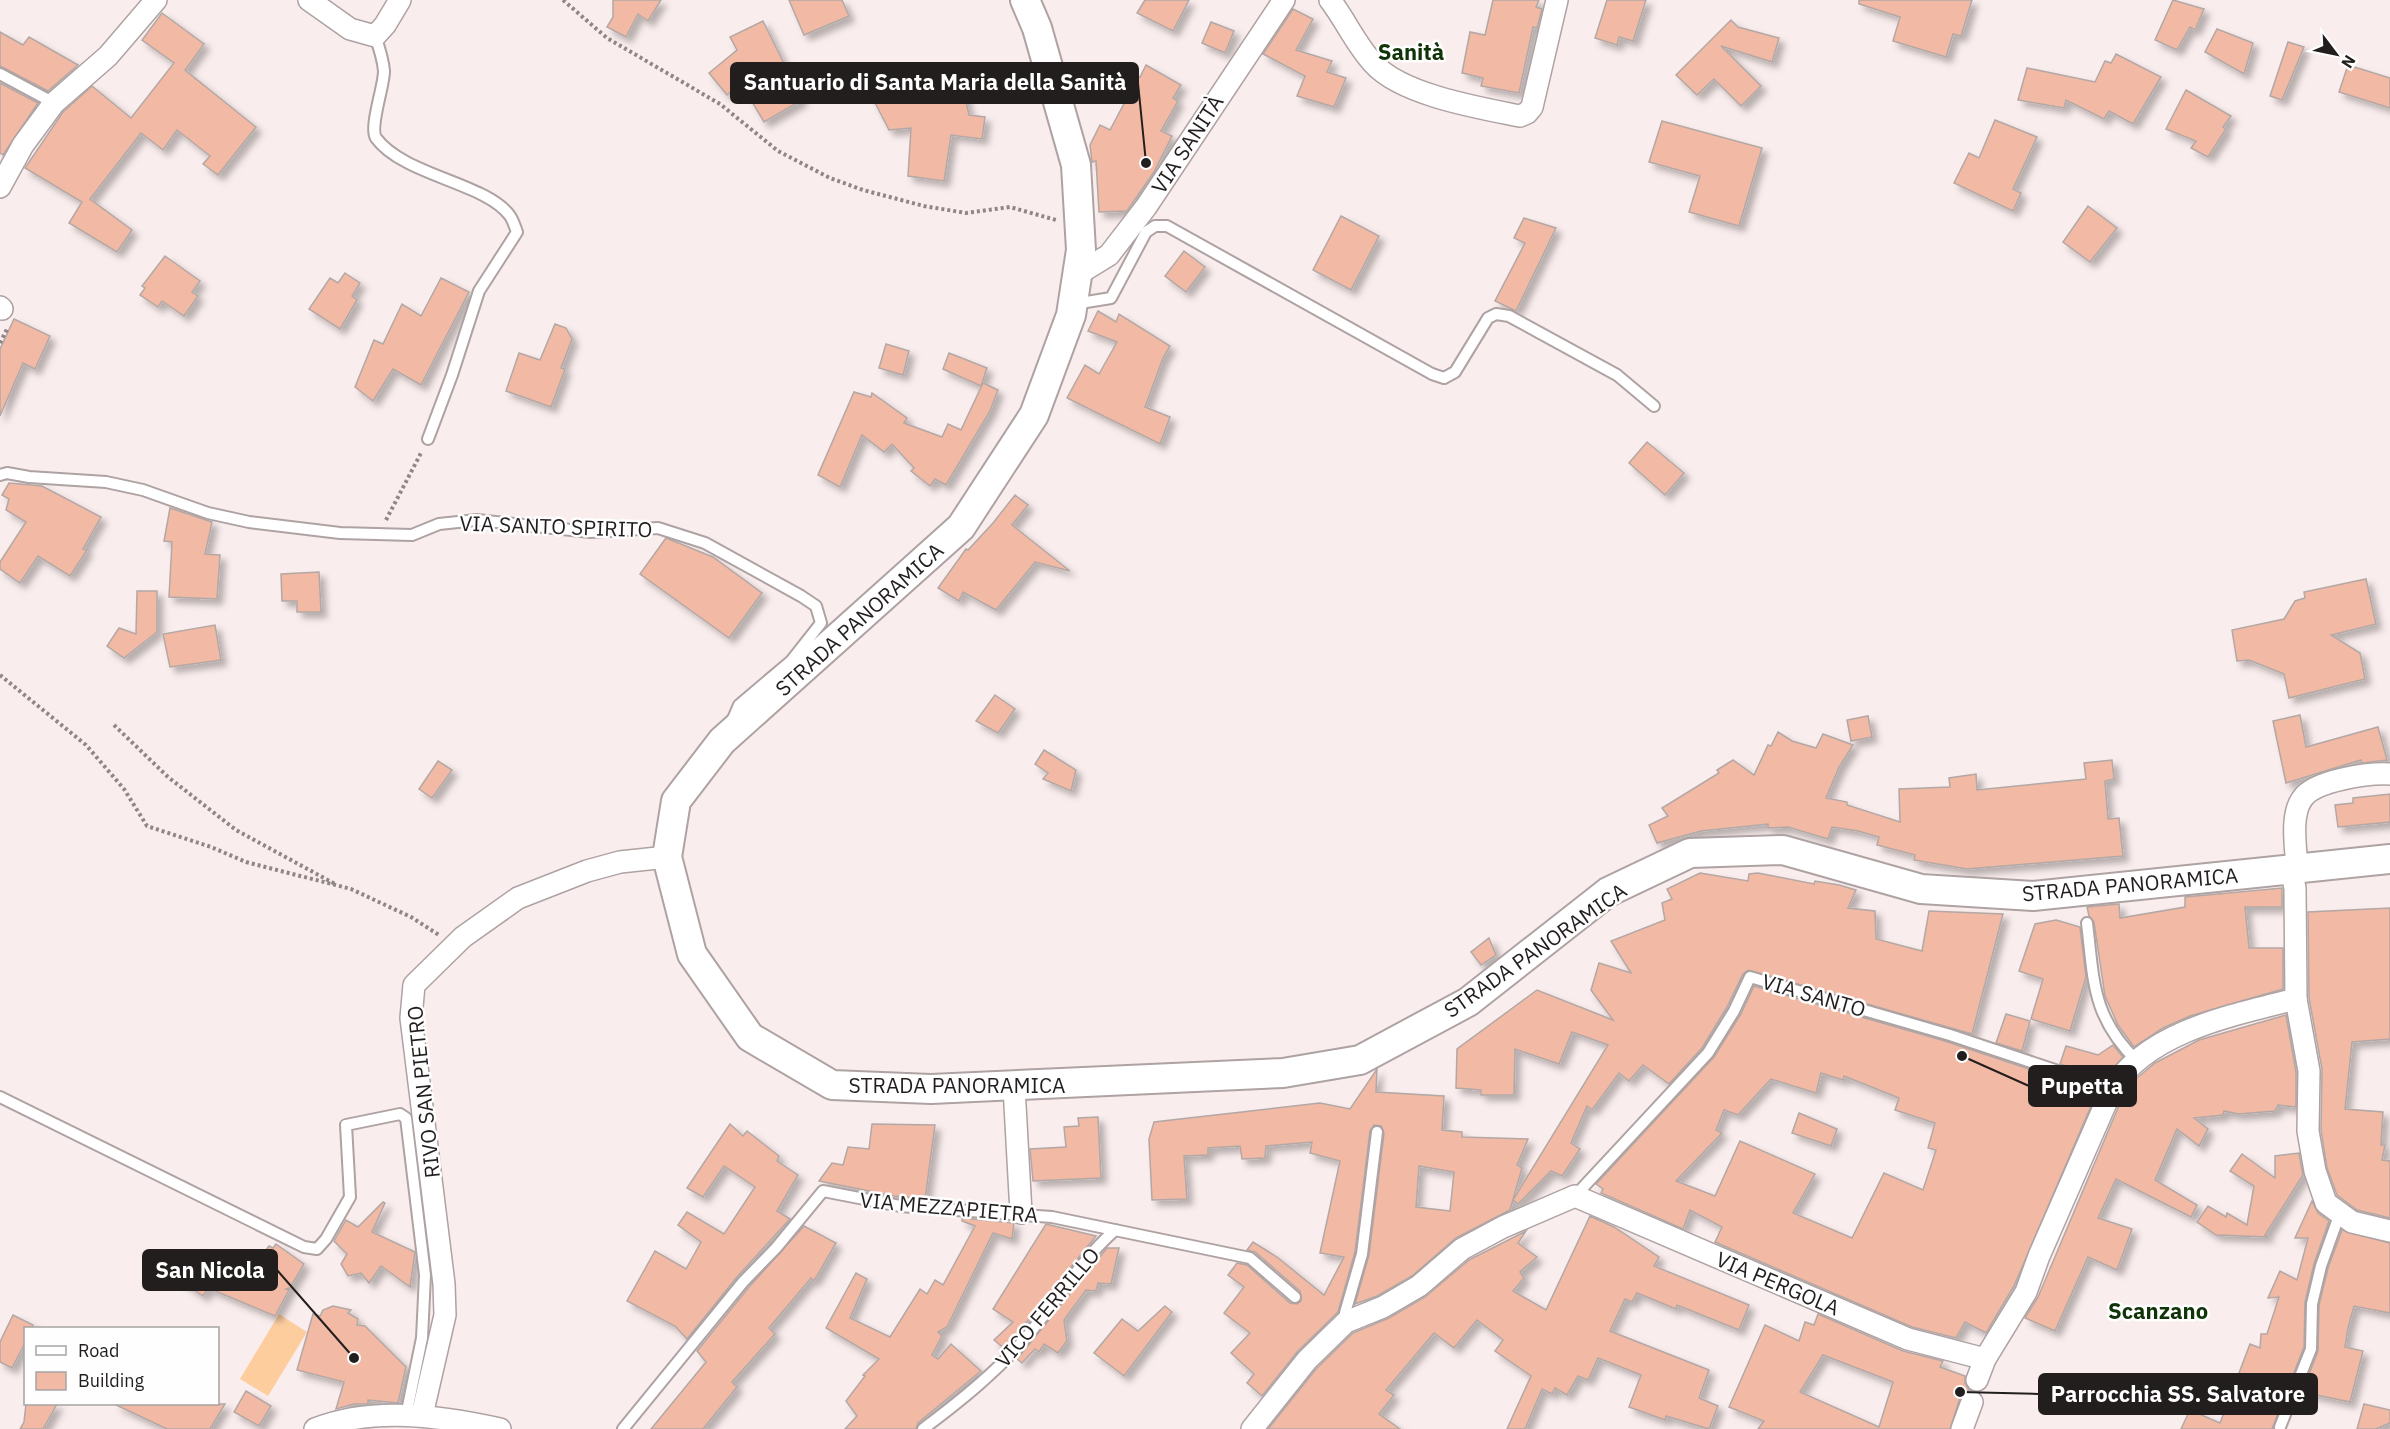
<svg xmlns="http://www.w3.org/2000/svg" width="2390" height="1429" font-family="'IBM Plex Sans',sans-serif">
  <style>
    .green { fill: #fdcd9e }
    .building { fill: #f2b9a4; stroke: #b3a8a5; stroke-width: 1.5; fill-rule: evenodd; filter: url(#shadow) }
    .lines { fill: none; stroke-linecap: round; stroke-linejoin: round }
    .service-casing { stroke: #aea2a3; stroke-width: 14 }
    .minor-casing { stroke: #aea2a3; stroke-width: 24 }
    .secondary-casing { stroke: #aea2a3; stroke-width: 32 }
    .path { stroke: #8f8686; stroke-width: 4; stroke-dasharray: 3 3; stroke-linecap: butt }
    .service { stroke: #fff; stroke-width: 10 }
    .minor { stroke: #fff; stroke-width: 21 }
    .secondary { stroke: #fff; stroke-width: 28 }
    .labels { text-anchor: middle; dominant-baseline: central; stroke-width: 5; stroke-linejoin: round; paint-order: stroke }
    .street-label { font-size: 21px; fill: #221e1e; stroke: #fefefe }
    .neighbourhood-label { font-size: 22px; font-weight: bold; fill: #103308; stroke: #fefefe }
    .leader { fill: none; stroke: #221e1e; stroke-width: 2 }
    .callout-dot { fill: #221e1e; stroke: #fefefe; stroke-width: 2 }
    .callout { fill: #221e1e; stroke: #221e1e; stroke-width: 2 }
    .callout-label { font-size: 22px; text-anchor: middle; font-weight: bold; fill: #fff }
  </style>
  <defs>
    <filter id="shadow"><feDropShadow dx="5.5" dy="5.5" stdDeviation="3" flood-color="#0004"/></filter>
  </defs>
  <rect width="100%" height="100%" fill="#faeded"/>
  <path class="green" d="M279,1314l28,18 -39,64 -28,-17z"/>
  <g class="building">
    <path d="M613,0h48l-13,21 -10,-7 -12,23 -19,-10 6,-10z"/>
    <path d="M789,0h53l7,16 -45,19z"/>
    <path d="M1145,0h44l-16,31 -36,-18z"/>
    <path d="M1493,0h46l-3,7 6,2 -5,19 -4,-1 -14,66 -38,-7 2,-8 -21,-5 8,-41 15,3z"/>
    <path d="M1607,0h39l-13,41 -14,-4 -2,8 -22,-7z"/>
    <path d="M1859,0h113l-11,36 -8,-2 -7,23 -53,-16 7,-24 -41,-13z"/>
    <path d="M2173,0l31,9 -9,21 -5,-3 -13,23 -22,-10z"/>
    <path d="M1293,9l20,10 -17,31 36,11 -5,11 19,6 -12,29 -37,-11 8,-20 -42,-22z"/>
    <path d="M162,13l42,31 -19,26 71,57 -38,48 -15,-11 7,-8 -33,-26 -14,20 -22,-17 -51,66 42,31 -15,22 -48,-29 13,-21 -57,-34 38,-56 29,-26 39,32 43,-55 -32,-23z"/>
    <path d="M1731,20l7,7 41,11 -7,24 -51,-16 40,40 -20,20 -27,-27 -17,16 -21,-20z"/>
    <path d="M763,21l39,79 -38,22 -23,-39 -14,12 -18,-22 28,-23 -7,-13z"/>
    <path d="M1211,22l23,9 -9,22 -23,-10z"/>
    <path d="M2217,29l36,14 -9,31 -39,-22z"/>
    <path d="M0,32l23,13 6,-8 49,28 -30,26 -48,-25z"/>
    <path d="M2288,42l16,5 -22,53 -12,-4z"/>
    <path d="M2116,54l45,23 -28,47 -24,-13 -5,8 -38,-19 -2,8 -46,-8 9,-32 68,14 10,-21 6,2z"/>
    <path d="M1146,65l35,20 -8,13 5,3 -17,30 11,5 -18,36 -27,39 -28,1 -3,-51 -4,1 -2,-17 10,-20 10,5 19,-36 -4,-2 11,-17 4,2z"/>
    <path d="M2348,65l42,13v30l-51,-16z"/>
    <path d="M958,66l11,49 16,2 -3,22 -31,-4 -7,46 -36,-5 3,-48 -22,2 -19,-37 22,-8 -2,-12 30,-6 -1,8z"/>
    <path d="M0,83l38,20 -35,52 -3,-2z"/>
    <path d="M2186,90l45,26 -8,11 3,2 -18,28 -17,-9 5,-7 -30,-12z"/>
    <path d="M1995,120l42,17 -24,52 8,4 -8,18 -59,-28 15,-30 10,5z"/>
    <path d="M1662,121l100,27 -23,78 -50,-14 11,-36 -51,-14z"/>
    <path d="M2088,206l29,22 -27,34 -27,-20z"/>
    <path d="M1341,216l38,20 -28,54 -38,-20z"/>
    <path d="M1524,218l32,10 -40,83 -21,-10 30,-58 -11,-5z"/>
    <path d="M1184,251l21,16 -19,25 -21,-16z"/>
    <path d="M165,256l35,25 -8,11 6,4 -14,20 -22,-15 -4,6 -18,-12 5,-7 -3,-2z"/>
    <path d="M345,273l15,10 -8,13 5,4 -17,29 -31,-20 21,-31 8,5z"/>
    <path d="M441,278l28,14 -48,93 -28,-16 -20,32 -18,-14 19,-47 9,4 19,-40 19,12z"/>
    <path d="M1098,311l18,11 3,-8 51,32 -7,12 -18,49 25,10 -10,27 -93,-46 18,-33 14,9 18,-32 -29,-11z"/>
    <path d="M14,319l36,17 -15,33 -12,-6 -23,53v-67z"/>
    <path d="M555,324l11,4 6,11 -11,29 4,1 -14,38 -45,-16 13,-38 21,7z"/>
    <path d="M886,344l23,7 -6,24 -24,-7z"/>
    <path d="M949,353l38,15 -6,18 -38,-17z"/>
    <path d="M983,383l15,7 -8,21 -44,74 -11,-6 -5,7 -19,-15 3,-3 -22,-24 -8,8 -22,-17 -22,52 -22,-12 36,-83 17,5 1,-4 35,25 -3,5 38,14 6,-13 13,6z"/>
    <path d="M1647,442l37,31 -19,22 -36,-32z"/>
    <path d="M9,483l33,3 59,31 -18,32 4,1 -17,26 -32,-20 -18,27 -20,-14v-7l26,-40 -20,-12 3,-11 -7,-4z"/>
    <path d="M1015,495l13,10 -16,20 58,46 -35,-9 -39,48 -33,-18 -4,9 -21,-13 28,-39 2,1 25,-27z"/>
    <path d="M170,508l42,14 -7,32 15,1 -3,44 -48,-2 3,-55 -8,-1z"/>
    <path d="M666,538l47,19 49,36 -33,45 -89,-64z"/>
    <path d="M319,572l2,40h-24v-11h-15l-1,-27z"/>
    <path d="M2366,579l10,45 -45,11 29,18 5,26 -76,19 -5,-24 -35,-14 -12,1 -5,-31 52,-11 11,-18 10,-3 -1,-6z"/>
    <path d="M137,591h20v41l-33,26 -17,-12 12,-18 17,6z"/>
    <path d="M215,625l6,35 -51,7 -7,-33z"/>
    <path d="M995,695l20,14 -17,24 -22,-12z"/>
    <path d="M2300,715l6,32 72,-20 9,33 -25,3 -1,-3 -75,23 -13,-62z"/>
    <path d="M1868,716l4,21 -21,4 -4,-21z"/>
    <path d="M1778,732l14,9 24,7 7,-14 30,11 -14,22 -13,31 21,4v3l53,17 -1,-33 51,-2 -1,-9 27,-4 1,16 109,-11 -2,-16 28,-3 2,19 -9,2 3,38 11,-1 4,38 -156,13 -53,-9 1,-5 -38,-10 2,-8 -21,-6 -26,-4 -4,12 -40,-12 -20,1v-4l-67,7 -44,12 -8,-18 19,-9 -6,-8 57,-35 -2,-3 16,-10 21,15 14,-30 3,1z"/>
    <path d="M1044,750l32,20 -5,21 -28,-12 5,-6 -13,-9z"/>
    <path d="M438,761l14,9 -20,28 -13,-9z"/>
    <path d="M2390,794v28l-52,5 -3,-22 18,-2v-5z"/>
    <path d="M1700,873l48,8 1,-7 9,-1 56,11 1,-3 24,4 17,5 -8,18 27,3 1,28 46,12 7,-40 74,3 -31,120 -224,-64 -5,4 -16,33 -25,41 -33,36 -26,-19 -14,16 -10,-8 -27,37 -5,-4 -16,37 9,6 -18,27 -11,-5 -33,33 -5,-4 95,-155 -36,-13 -13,32 -44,-15 -1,46h-33v-5l-25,-2 1,-39 80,-59 76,30 -22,-30 8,-27 32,10 -20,-32 54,-21 -3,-17 10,-4 -5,-10z"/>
    <path d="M2282,888v19h-37l4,41h34v41l-93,27 -27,12 -29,19 -16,-22 -13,-29 -11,-74 -5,-6 -2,-9 32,-3 1,14 65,-11v-10z"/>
    <path d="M2390,908v131l-38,3 -7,67 38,3 -2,33h4l-3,15 8,1v57l-33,-8 -20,-15 -10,-27 -6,-38 1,-61 -13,-71 -1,-86z"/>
    <path d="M2056,920l24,7 6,50 -16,54 -39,-12 12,-40 -24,-8 16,-47z"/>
    <path d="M1489,938l7,17 -15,10 -10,-13z"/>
    <path d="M1754,986l194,56 149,50 -83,194 -28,47 -21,-11 -9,16 -44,-11 -197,-85 7,-15 -32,-17 -7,19 -82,-36 2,-4 -7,-5 118,-127 27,-43zM1821,1073l22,7 1,-4 55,22 -4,12 40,13 -7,25 8,2 -13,40 -39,-17 -32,65 -59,-25 22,-39 -75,-33 -25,55 -39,-15 46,-48 -6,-3 8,-20 14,5 33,-36 45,14z"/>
    <path d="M2006,1014l24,7 -8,30 -26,-8z"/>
    <path d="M2286,1015l10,57v35l-18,-2 -3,6 -37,3 -14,-3 -1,4 -29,3 14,11 -9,17 -22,-17 -22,51 42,25 -6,12 -75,-38 -18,39 34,11 -15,41 -29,-13 -33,74 -30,-13 13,-21 85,-201 14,-18 18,-15 44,-23z"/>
    <path d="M2113,1045l10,12 -19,21 -44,-14 6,-18 32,9z"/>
    <path d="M1377,1069l-1,23 68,4 -2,34 20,2v5l66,2 -11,26 5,3 -12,42 -54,28 -44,38 -35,20 -22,8 14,-49 15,-122 -3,-7 -7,-1 -4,6 -15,121 -17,60 -40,39 -36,45 -15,-13 7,-9 -23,-21 19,-20 -26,-20 20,-26 -16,-12 9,-12 10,2 43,38 7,1 4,-3 -1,-10 -45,-39 -8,-2 6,-8 24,15 47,38 20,-38 -24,-4 20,-92 -30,-8 2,-11 -46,4 -1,12 -23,1 -2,-13 -32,2v7l-24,1 3,43 -35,1 -3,-61 5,-17 166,-19 30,6zM1419,1166l35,6 -4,39 -34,-4z"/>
    <path d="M1799,1113l38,16 -6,17 -39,-13z"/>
    <path d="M1098,1117l3,61 -68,3 -3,-32 36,-2 -2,-20 15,-1 -1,-8z"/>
    <path d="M730,1124l13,12 4,-5 32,25 -2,5 21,14 -21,36 13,8 -53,58 -50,62 -12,-13 -48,-25 28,-50 31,18 15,-27 -23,-17 9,-13 37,22 31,-47 -31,-21 -21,31 -16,-9z"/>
    <path d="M872,1124l63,1 -10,74 -31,-3 -75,-15 13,-18 11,2 5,-18 21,2z"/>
    <path d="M2299,1153l4,22 -38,60 4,2 -53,-2 -19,-13 11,-16 18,11 1,-4 20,12 7,-39 -24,-15 12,-17 33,24v-22z"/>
    <path d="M2312,1201l6,12 11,8 -15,43 -9,38 -1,45 -32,82h-91l9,-19 30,13 30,-79 10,4 1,-14h6l12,-37 -11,1 12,-27 17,9 11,-42h-13z"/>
    <path d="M383,1202l2,1 -13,29 43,20 -5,35 -29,-21 -12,17 -8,-10 -13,3 -7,-12 6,-10 -13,-13 12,-21 12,7z"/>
    <path d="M1590,1216l24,11 45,30 -5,9 95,39 -10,25 -62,-25 -1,4 -39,-16 -5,9 -7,-3 -15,32 99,39 -10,28 19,8 -9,23 -43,-13 -1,4 -36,-13 12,-32 -43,-17 -10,22 -10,-4 -11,19 -12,-7 -3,6 -10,-5 -17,40h-18l24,-53 -36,-25 8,-11 -26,-20 -23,28 -20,-15 -48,57 8,5 -15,19 21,15h-132l48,-60 37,-36 36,-15 36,-21 44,-37 57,-29 -8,12 19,14 -17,15 4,6 -11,13 33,19z"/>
    <path d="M962,1218l52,5 -2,16 -19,-6 -46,94 -9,5 4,4 -10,19 6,4 13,-15 30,27 -63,52 -2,6h-71l12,-13 -11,-15 19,-25 -2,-1 16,-16 -53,-31 30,-55 11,6 -17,39 40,19 30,-48 7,5 8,-14 8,5 32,-59 -13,-5z"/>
    <path d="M1046,1224l50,12 -91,113 -11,-9 19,-18 -20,-13z"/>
    <path d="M804,1226l32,17 -22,38 -3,-3 -42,50 6,6 -43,48 5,5 -34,42h-52l55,-67 -9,-11 52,-64z"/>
    <path d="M2342,1230l48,13v70l-36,-7 -6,22 -3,19 18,4 -13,51 -48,-10 16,-41 1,-46 9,-37z"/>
    <path d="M276,1244l28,20 -14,24 -4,1 3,1 -14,26 -67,-28 -5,8 -24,-16 20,-30 44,29 26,-33 4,2z"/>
    <path d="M1107,1248h12l-8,36 -13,-1 -2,8 -10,-1 -22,30 3,21 -9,12 -14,-9 -5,8 -4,-3 -13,14 -5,-4z"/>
    <path d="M333,1306l18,4 -3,3 10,6 -1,6 8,1 41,41 -8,36 -30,-3v4h-14l-18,5 8,-27 -47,-12 16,-56 7,2 3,-6z"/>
    <path d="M1165,1306l7,6 -48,64 -30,-23 28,-34 16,12z"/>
    <path d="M1818,1314l85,37 40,10 -3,6 25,9v7l4,7 -9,8 -10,31h-192l6,-8 -35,-14 36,-82 34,16 6,-19 9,3zM1823,1355l70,27 -14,45 -79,-35z"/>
    <path d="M13,1315l20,10 -2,4h-5v12l-14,27 -12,-6v-20z"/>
    <path d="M246,1391l25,15 -12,20 -25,-14z"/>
    <path d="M26,1404h31l-14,25h-23l4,-7z"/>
    <path d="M114,1404h111l-15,25h-43z"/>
    <path d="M2364,1404l26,6v13l-14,6h-19z"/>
  </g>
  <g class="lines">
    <g class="service-casing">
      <g id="service">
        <path d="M375,36c4,11 8,23 9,35 0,16 -15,56 -8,67 28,38 111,45 134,78 3,4 5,11 7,16l-38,59 -27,84 -24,64"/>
        <path d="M0,74l54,29"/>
        <path d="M1074,304l37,-6 35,-66 9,-6h12l265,148 12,4 11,-6 33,-54 8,-4 13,2 108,59 37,31"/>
        <path d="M0,475l7,-2 22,4 77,5 37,8 65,23 41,9 91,11 72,2 27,-11 38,-4 113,12 68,-4 47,15 96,53 15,10 5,17 -30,38 -52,44 -6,14"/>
        <path d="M2087,923c7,59 5,94 50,138"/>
        <path d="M0,1097l304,150 13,2 9,-10 24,-42 -4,-72 54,-11 6,4 19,157 -3,63 -16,78"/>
        <path d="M1575,1196l133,-143 26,-42 16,-34 200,58 162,54"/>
        <path d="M1346,1322l-1,-9 17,-59 15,-122"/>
        <path d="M2280,1427l31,-78 1,-45 9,-38 19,-53"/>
        <path d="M623,1429l120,-147 33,-34 47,-57 77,15 152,11 198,41 45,39"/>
        <path d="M923,1429c36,-27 71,-55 101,-89 32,-37 53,-76 91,-110"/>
      </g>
    </g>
    <g class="minor-casing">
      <g id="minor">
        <path d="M309,0l41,29 25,7 10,-11 15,-25"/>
        <path d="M1330,0c16,21 26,45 44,64 28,31 106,44 146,52l7,-3 5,-6 25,-107"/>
        <path d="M0,187l23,-42 31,-42 54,-47 48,-56"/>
        <path d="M1078,274l31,-19 37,-48 138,-207"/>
        <path d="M0,307l2,2"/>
        <path d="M2297,868c-1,-20 -7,-52 5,-69 12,-19 67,-26 88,-25"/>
        <path d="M2291,869l4,19 1,111 13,72 -1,60 7,40 11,32 26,19 38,9"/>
        <path d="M1014,1087l7,126"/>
        <path d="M1977,1380l8,-21 41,-67 13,-36 73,-167c36,-58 121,-74 184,-90"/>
        <path d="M422,1415l23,-100 -1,-31 -33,-266 3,-33 49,-48 55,-39 69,-27 33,-9 47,-5"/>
        <path d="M315,1429c59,-23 125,-13 185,0"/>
        <path d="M1252,1429l55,-69 39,-38 37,-15 36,-21 43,-37 41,-22 72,-31 333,143 77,20"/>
        <path d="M1962,1429l10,-27"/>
      </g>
    </g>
    <g class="secondary-casing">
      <path id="secondary" d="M1025,0l12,28 39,137 5,85 -10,65 -37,100 -73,112 -239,214 -46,60 -9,56 25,97 58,83 82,48 99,4 352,-16 77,-13 108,-58 140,-110 82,-39 93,-3 138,39 112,7 357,-37"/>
    </g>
    <g class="path">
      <path d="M563,0l44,38 113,66 58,47 52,27 33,12 61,16 42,7 44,-6 46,13"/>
      <path d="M0,343l8,-16"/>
      <path d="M386,520l35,-67"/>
      <path d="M0,675l86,70 38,44 23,37 64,21 35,15 105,27 60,28 28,18"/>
      <path d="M114,725l54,52 68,53 99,54"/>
    </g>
    <use href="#service" class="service"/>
    <use href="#minor" class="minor"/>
    <use href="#secondary" class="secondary"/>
  </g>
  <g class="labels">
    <g class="street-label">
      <text transform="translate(1187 144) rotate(-57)">VIA SANITÀ</text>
      <text transform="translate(556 526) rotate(2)">VIA SANTO SPIRITO</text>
      <text transform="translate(859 619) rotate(-42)">STRADA PANORAMICA</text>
      <text transform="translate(2130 884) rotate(-5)">STRADA PANORAMICA</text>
      <text transform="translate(1535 950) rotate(-35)">STRADA PANORAMICA</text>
      <text transform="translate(1814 995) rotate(16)">VIA SANTO</text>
      <text x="957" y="1085">STRADA PANORAMICA</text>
      <text transform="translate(423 1092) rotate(-96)">RIVO SAN PIETRO</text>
      <text transform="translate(949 1207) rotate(5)">VIA MEZZAPIETRA</text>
      <text transform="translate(1778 1283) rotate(23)">VIA PERGOLA</text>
      <text transform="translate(1047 1307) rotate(-50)">VICO FERRILLO</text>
    </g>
    <g class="neighbourhood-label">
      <text x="1411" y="51">Sanità</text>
      <text x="2158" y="1310">Scanzano</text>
    </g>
  </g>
  <path class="leader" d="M1146 163L1138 83M1962 1056L2029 1086M354 1358L277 1270M1960 1392L2039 1394"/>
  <g class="callout-dot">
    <circle cx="1146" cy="163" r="6"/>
    <circle cx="1962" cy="1056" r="6"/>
    <circle cx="354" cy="1358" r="6"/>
    <circle cx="1960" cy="1392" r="6"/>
  </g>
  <g class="callout">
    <rect x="731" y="63" width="407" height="40" rx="6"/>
    <rect x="2029" y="1066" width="107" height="40" rx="6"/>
    <rect x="143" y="1250" width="134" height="40" rx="6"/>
    <rect x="2039" y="1374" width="278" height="40" rx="6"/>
  </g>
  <g class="callout-label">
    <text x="935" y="90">Santuario di Santa Maria della Sanità</text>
    <text x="2082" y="1094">Pupetta</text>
    <text x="210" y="1278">San Nicola</text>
    <text x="2178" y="1402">Parrocchia SS. Salvatore</text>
  </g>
  <rect x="24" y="1327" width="195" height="78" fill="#fefefe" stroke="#a6a4a4" stroke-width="1.5"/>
  <rect x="36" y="1346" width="30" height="9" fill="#ffffff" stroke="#a6a4a4" stroke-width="1.5"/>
  <text x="78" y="1357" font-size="18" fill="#221e1e">Road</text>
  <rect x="36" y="1372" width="30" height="18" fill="#f2b9a4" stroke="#a6a4a4" stroke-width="1.5"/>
  <text x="78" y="1387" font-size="18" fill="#221e1e">Building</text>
  <g transform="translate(2336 54) rotate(122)" stroke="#fefefe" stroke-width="4.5" paint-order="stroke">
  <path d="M0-4.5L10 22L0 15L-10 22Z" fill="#221e1e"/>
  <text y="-9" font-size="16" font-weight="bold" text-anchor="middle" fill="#221e1e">N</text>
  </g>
</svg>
